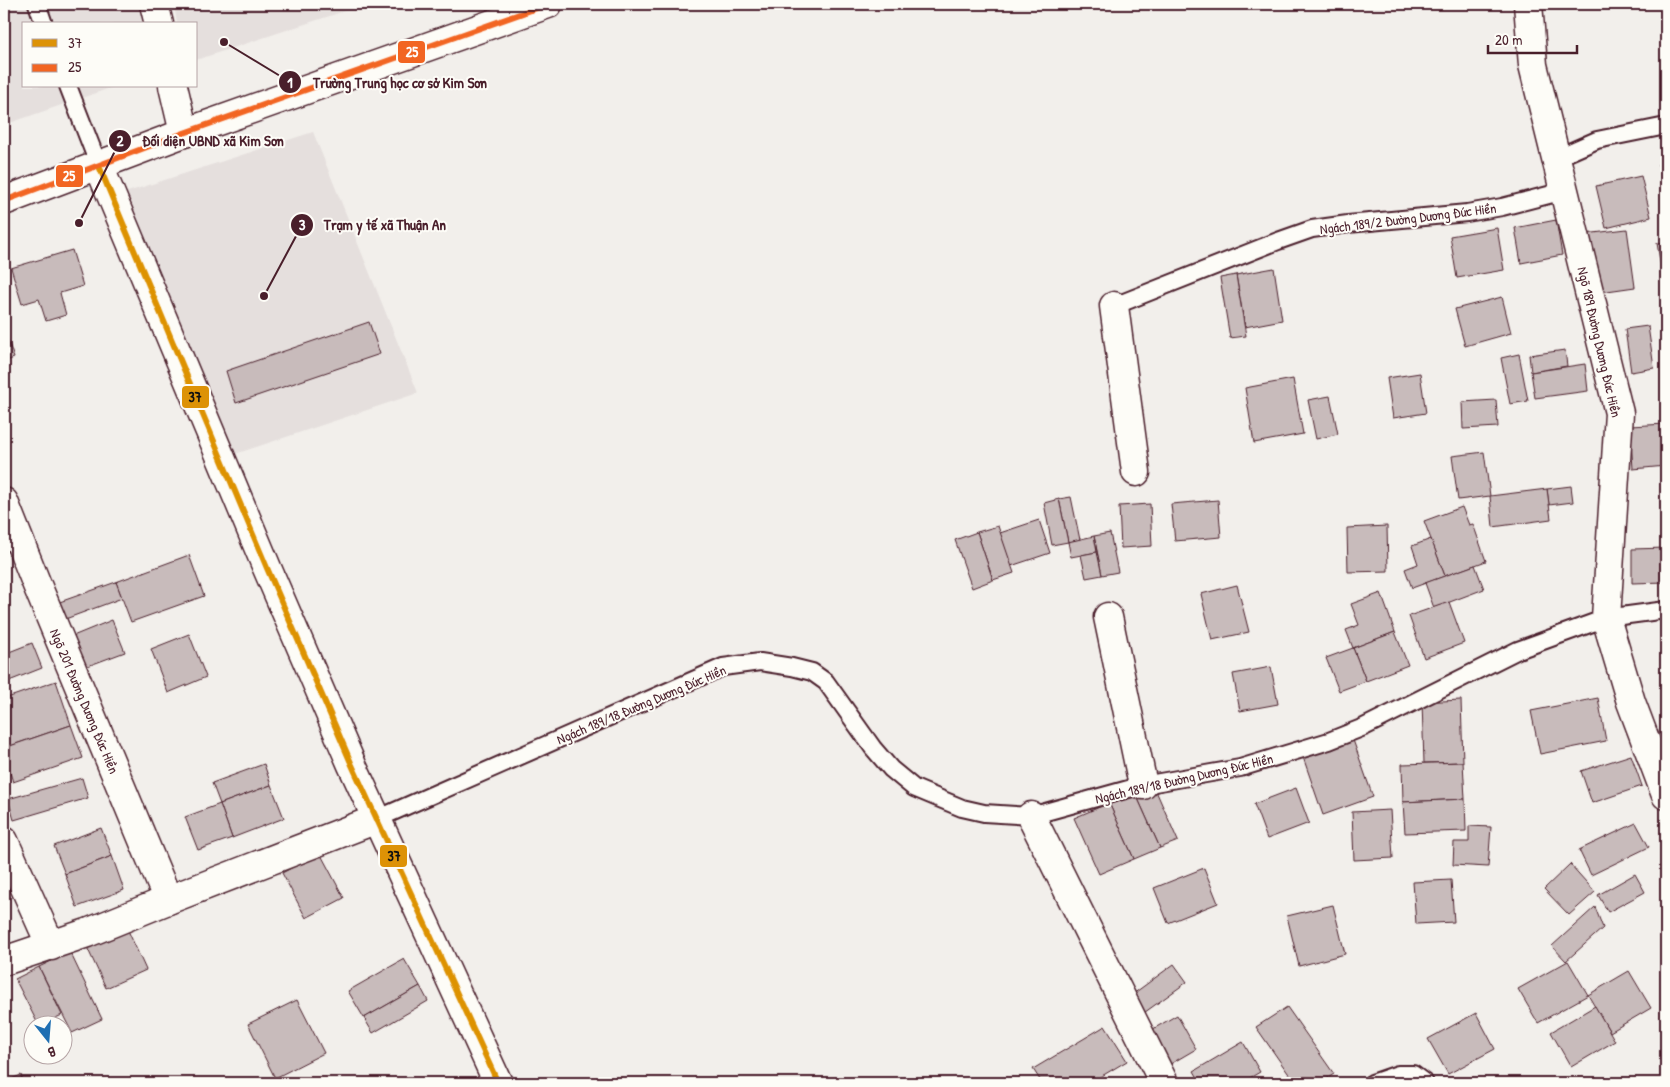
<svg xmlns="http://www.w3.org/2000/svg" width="1670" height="1087" font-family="'Patrick Hand',sans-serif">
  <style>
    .built { fill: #e5dfdd }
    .building { fill: #c8bbbb; stroke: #4a1f2b }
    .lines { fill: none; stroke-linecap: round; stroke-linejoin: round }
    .service-casing { stroke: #4a1f2b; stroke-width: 20 }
    .minor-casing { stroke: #4a1f2b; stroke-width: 31 }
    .trunk-casing { stroke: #4a1f2b; stroke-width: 31 }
    .service { stroke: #fdfcf7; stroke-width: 16 }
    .minor { stroke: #fdfcf7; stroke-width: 28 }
    .trunk { stroke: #fdfcf7; stroke-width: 28 }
    .bus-1-casing { stroke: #fdfcf7; stroke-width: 10 }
    .bus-2-casing { stroke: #fdfcf7; stroke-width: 10 }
    .bus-1 { stroke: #dd9206; stroke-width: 6 }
    .bus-2 { stroke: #f26522; stroke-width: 6 }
    .labels { text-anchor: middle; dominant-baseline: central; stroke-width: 4; stroke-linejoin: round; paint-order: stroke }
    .street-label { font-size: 14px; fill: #4a1f2b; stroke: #fdfcf7 }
    .leader { fill: none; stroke: #4a1f2b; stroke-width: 2 }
    .callout-dot { fill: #4a1f2b; stroke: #fdfcf7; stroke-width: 2 }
    .mark-label { font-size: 15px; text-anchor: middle; font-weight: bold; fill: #fff }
    .callout-label { font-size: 15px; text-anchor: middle; font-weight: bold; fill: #4a1f2b; stroke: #fdfcf7; stroke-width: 4; stroke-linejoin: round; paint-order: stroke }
    .line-badge { stroke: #fdfcf7; stroke-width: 2 }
    .badge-label { font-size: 14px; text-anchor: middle; font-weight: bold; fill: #fff }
    .pale-badge-label { font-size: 14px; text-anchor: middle; font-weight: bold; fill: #111 }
  </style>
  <rect width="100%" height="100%" fill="#f2efeb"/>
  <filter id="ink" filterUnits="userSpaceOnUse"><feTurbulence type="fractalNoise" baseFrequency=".02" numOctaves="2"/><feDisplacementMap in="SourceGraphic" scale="10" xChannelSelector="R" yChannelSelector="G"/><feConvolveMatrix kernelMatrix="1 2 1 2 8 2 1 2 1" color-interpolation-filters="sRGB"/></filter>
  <g filter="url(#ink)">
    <g class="built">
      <path d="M4,4h135l4,20h-119v62h92l-112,39z"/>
      <path d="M174,4h192l-170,56v-36h-19z"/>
      <path d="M313,132l105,261 -201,67 -108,-262z"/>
    </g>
    <g class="building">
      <path d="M1666,163v38l-8,-37z"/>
      <path d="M1641,176l10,41 -45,11 -10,-42z"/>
      <path d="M1556,220l6,35 -41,8 -6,-35z"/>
      <path d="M1497,228l7,42 -47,8 -7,-42z"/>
      <path d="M1627,229l8,58 -42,6 -8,-59z"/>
      <path d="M1666,242v25h-5l-4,-24z"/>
      <path d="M72,250l11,36 -23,7 6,22 -20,6 -7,-22 -17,5 -11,-36z"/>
      <path d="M1274,268l8,52 -37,7 -9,-52z"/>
      <path d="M1236,275l10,61 -16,2 -10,-60z"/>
      <path d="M1502,297l9,36 -46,13 -10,-37z"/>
      <path d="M369,322l11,32 -144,49 -10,-32z"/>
      <path d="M1648,326l6,42 -23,4 -6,-43z"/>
      <path d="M4,329l10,29 -10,4z"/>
      <path d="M1565,350l2,16 -36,6 -2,-17z"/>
      <path d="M1519,354l9,47 -18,3 -9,-46z"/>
      <path d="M1585,364l3,27 -53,7 -4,-26z"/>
      <path d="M1420,373l6,40 -33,5 -6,-40z"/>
      <path d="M1293,379l10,55 -49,9 -9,-55z"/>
      <path d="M1330,396l8,38 -22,5 -8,-39z"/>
      <path d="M1496,400l2,27 -35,2 -1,-27z"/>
      <path d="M1666,424v42l-33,3 -3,-43z"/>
      <path d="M1484,452l6,44 -32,4 -6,-44z"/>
      <path d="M1571,486l2,16 -24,3 -2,-16z"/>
      <path d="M1547,489l4,30 -58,8 -3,-31z"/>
      <path d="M1071,497l9,43 -12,2 -9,-43z"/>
      <path d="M1059,499l9,43 -16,3 -8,-42z"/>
      <path d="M1218,500l3,37 -46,4 -4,-37z"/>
      <path d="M1150,504l2,42 -31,2 -2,-42z"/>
      <path d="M1462,507l7,18 4,-1 13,37 -41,15 -21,-55z"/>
      <path d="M1039,520l11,33 -39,13 -11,-33z"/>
      <path d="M998,526l16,47 -21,7 -16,-48z"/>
      <path d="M1387,526l1,45 -40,1 -1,-44z"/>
      <path d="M977,532l16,48 -21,8 -17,-48z"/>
      <path d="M1110,533l8,39 -16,3 -8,-39z"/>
      <path d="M1094,536l3,16 -26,5 -3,-15z"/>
      <path d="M1431,539l14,37 -33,12 -7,-19 13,-5 -6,-18z"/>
      <path d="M1666,548v34l-34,1v-34z"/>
      <path d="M1097,552l5,23 -16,3 -5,-23z"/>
      <path d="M189,555l15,41 -73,26 -15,-40z"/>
      <path d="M1475,565l9,24 -50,19 -9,-25z"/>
      <path d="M116,582l6,16 -62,23 -6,-17z"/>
      <path d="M1237,585l12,47 -37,8 -11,-46z"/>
      <path d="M1381,593l14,39 -42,16 -7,-18 13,-5 -8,-21z"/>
      <path d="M1449,602l15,41 -40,15 -15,-42z"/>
      <path d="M112,620l13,32 -40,15 -12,-31z"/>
      <path d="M1395,632l13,33 -42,16 -13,-33z"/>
      <path d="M189,634l17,43 -38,16 -17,-44z"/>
      <path d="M32,643l10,25 -38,15v-29z"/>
      <path d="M1353,648l13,33 -27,10 -13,-33z"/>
      <path d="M1271,667l7,37 -38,7 -7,-37z"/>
      <path d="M56,681l15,44 -67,23v-49z"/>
      <path d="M1598,698l8,43 -66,13 -9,-43z"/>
      <path d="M1461,700l2,62 -39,1 -2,-61z"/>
      <path d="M71,725l12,33 -70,24 -9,-28v-6z"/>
      <path d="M1353,740l20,57 -50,18 -20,-58z"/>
      <path d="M1631,755l11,31 -50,17 -11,-32z"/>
      <path d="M1463,762l2,37 -62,3 -1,-38z"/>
      <path d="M264,764l7,21 -51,19 -8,-21z"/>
      <path d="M82,778l6,20 -74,22 -6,-21z"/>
      <path d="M1153,784l25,57 -18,7 -25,-56z"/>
      <path d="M271,785l13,33 -52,20 -12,-34z"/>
      <path d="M1296,788l13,35 -42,16 -13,-35z"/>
      <path d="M1135,792l25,56 -26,11 -25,-56z"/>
      <path d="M1465,799l1,32 -61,2 -2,-31z"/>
      <path d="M1109,803l25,56 -35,15 -25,-56z"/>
      <path d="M220,804l12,34 -34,12 -13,-33z"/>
      <path d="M1390,810l3,48 -39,2 -2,-48z"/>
      <path d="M1636,823l13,24 -58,28 -12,-25z"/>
      <path d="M1469,826l22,1 -3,40 -35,-2 1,-23h15z"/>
      <path d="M101,828l11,28 -47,18 -11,-28z"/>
      <path d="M320,853l24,45 -38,20 -24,-45z"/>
      <path d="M112,856l12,34 -47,17 -12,-33z"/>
      <path d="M1570,864l25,28 -26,23 -25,-26z"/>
      <path d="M1204,868l14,35 -50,20 -14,-35z"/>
      <path d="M1635,874l10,18 -37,20 -10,-17z"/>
      <path d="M1451,880l3,42 -38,2 -3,-42z"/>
      <path d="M1333,905l12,49 -46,12 -12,-50z"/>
      <path d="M1595,907l8,21 -37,33 -14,-15z"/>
      <path d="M126,926l20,44 -40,18 -20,-43z"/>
      <path d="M70,952l32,67 -30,14 -33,-66z"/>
      <path d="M404,959l16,27 -56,32 -16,-27z"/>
      <path d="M1568,961l20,34 -50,28 -20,-34z"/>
      <path d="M1174,964l13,18 -46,33 -12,-18z"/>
      <path d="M39,967l23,48 -19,9h-5l-23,-45z"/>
      <path d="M1629,971l22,37 -41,24 -22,-37z"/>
      <path d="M420,986l8,15 -55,32 -9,-15z"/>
      <path d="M297,1000l27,53 -49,25 -27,-54z"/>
      <path d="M1595,1006l20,35 -44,26 -20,-35z"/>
      <path d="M1287,1007l47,67 -14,9h-25l-39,-56z"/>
      <path d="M1476,1013l19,36 -47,25 -20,-35z"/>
      <path d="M1177,1015l19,34 -29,17 -19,-34z"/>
      <path d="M1105,1026l22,35 -37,22h-48l-9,-14z"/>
      <path d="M1243,1042l17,30 -19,11h-40l-7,-12z"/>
      <path d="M21,1075l3,8h-20v-1z"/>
    </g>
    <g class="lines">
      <g class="service-casing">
        <g id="service">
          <path d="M37,4l7,20"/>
          <path d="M68,86l31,80"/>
          <path d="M1556,158l41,-18 69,-14"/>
          <path d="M1114,306l164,-65 34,-12 36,-5 119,-11 35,-6 62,-16"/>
          <path d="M377,819l346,-152 37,-5 32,5 20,5 14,10 47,66 18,21 23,19 48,20 22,5 47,3 112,-31 97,-17 89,-27 35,-14 154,-77 88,-32 60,-8"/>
          <path d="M1372,1083l26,-9h15l12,9"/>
        </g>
      </g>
      <g class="minor-casing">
        <g id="minor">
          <path d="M154,4l5,20"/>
          <path d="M1528,4l5,61 86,348 -13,205 25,84 35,93"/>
          <path d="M173,86l11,47"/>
          <path d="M99,166l168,402 85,197 146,318"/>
          <path d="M1114,306l22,166"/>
          <path d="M4,502l33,83 131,315"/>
          <path d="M1108,617l35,168"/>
          <path d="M1031,816l133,267"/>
          <path d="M4,841l47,105"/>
          <path d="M4,961l83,-28 81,-33 209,-81"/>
        </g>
      </g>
      <g class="trunk-casing">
        <path id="trunk" d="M4,201l180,-68 364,-129"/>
      </g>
      <use href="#service" class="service"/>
      <use href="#minor" class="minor"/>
      <use href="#trunk" class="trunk"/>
      <g class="bus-1-casing">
        <path id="bus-1" d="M99,166l168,402 85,197 146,318"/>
      </g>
      <g class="bus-2-casing">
        <path id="bus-2" d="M4,201l180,-68 364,-129"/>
      </g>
      <use href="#bus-1" class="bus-1"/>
      <use href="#bus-2" class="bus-2"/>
    </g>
  </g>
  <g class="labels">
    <g class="street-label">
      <text transform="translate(1408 218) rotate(-7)">Ngách 189/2 Đường Dương Đức Hiền</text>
      <text transform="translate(1600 342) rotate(77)">Ngõ 189 Đường Dương Đức Hiền</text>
      <text transform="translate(85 701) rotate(67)">Ngõ 201 Đường Dương Đức Hiền</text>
      <text transform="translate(641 704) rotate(-23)">Ngách 189/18 Đường Dương Đức Hiền</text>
      <text transform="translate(1184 778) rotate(-13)">Ngách 189/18 Đường Dương Đức Hiền</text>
    </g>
  </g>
  <path class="leader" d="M224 42L290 82M79 223L120 141M264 296L302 225"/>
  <g class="callout-dot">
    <circle cx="224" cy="42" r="5"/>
    <circle cx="79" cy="223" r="5"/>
    <circle cx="264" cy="296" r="5"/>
    <circle cx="290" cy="82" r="12"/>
    <circle cx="120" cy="141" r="12"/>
    <circle cx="302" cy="225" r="12"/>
  </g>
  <g class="mark-label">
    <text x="290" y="88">1</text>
    <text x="120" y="146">2</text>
    <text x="302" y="230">3</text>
  </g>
  <g class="callout-label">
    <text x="400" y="88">Trường Trung học cơ sở Kim Sơn</text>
    <text x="213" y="146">Đối diện UBND xã Kim Sơn</text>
    <text x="385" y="230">Trạm y tế xã Thuận An</text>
  </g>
  <g class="line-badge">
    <rect x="397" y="40" width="29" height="24" rx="5" fill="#f26522"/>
    <rect x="55" y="164" width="29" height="24" rx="5" fill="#f26522"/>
    <rect x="181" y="385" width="29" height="24" rx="5" fill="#dd9206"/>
    <rect x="379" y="844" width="29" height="24" rx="5" fill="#dd9206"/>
  </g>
  <g class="badge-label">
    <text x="412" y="57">25</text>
    <text x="69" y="181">25</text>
  </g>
  <g class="pale-badge-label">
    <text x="195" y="402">37</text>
    <text x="394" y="861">37</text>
  </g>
  <rect width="1670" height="1087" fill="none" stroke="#fdfcf7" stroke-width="20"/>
  <rect x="10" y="10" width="1650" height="1067" fill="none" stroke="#4a1f2b" stroke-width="2" filter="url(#ink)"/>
  <rect x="22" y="22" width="175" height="65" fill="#fdfcf7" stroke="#b5a4a5"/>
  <rect x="32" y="39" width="25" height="8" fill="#dd9206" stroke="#b5a4a5"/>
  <text x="68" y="48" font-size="15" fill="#4a1f2b">37</text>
  <rect x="32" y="64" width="25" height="8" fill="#f26522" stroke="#b5a4a5"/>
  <text x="68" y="72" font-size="15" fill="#4a1f2b">25</text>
  <g transform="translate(48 1040) rotate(163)"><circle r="24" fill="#fdfcf7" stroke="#b5a4a5"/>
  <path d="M0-4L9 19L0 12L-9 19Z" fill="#1f6fb2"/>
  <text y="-8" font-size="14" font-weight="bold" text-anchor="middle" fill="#4a1f2b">B</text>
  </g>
  <path d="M1488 45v8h89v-8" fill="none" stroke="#4a1f2b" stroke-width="2.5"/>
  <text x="1495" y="45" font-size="15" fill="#4a1f2b" stroke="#fdfcf7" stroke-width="4" paint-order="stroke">20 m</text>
</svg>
